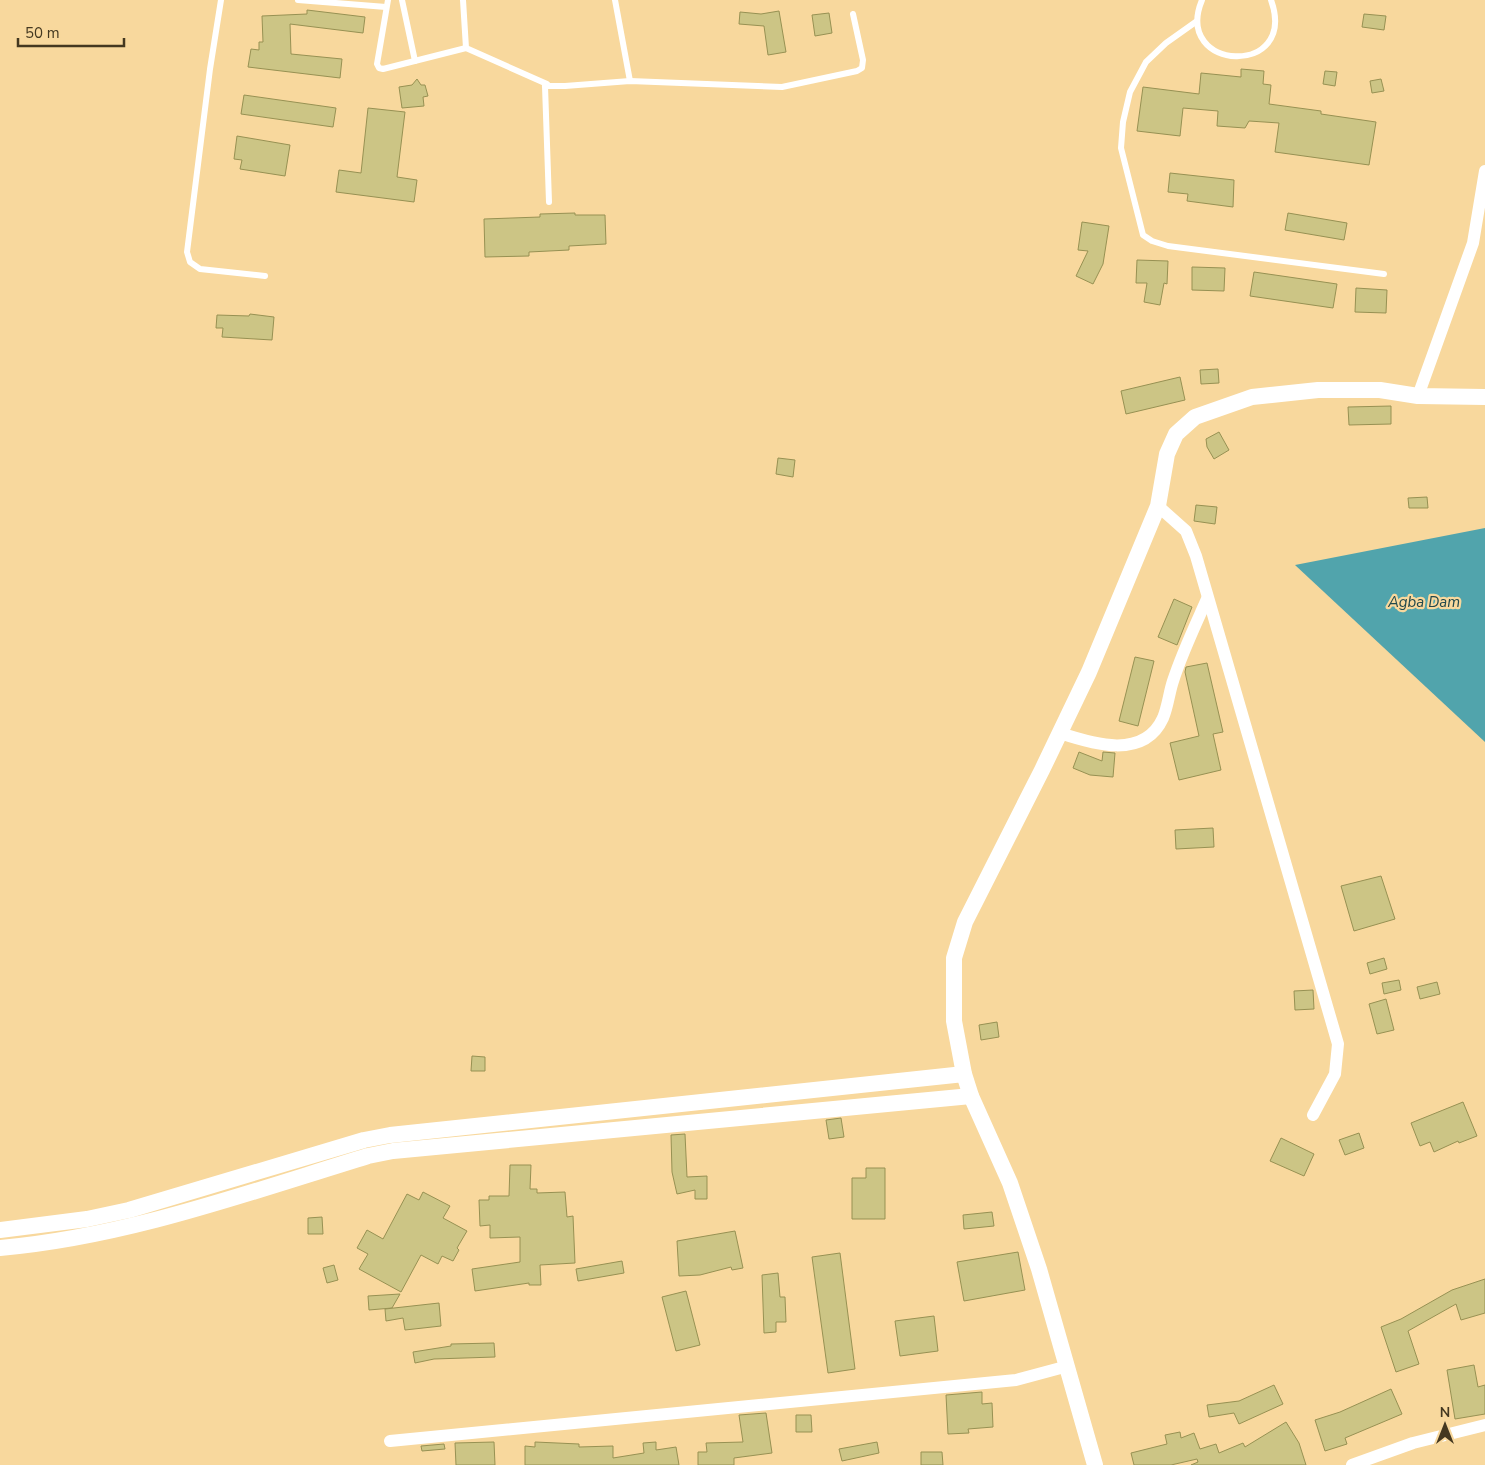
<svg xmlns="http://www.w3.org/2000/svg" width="1485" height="1465" font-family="'Nunito Sans',sans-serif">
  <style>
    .water { fill: #51a4ac }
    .building { fill: #ccc585; stroke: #979153 }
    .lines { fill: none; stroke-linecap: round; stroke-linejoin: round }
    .service { stroke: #fff; stroke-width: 6 }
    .minor { stroke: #fff; stroke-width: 12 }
    .tertiary { stroke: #fff; stroke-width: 16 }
    .labels { text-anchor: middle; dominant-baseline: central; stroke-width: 4.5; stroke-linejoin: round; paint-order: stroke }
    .water-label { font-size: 15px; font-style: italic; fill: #21484c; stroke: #f8d89d }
  </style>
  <rect width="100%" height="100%" fill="#f8d89d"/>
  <path class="water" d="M1485,528v214l-190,-177z"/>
  <g class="building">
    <path d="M307,10l58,7 -2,16 -73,-9 1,30 51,5 -2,19 -92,-11 3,-18 8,1v-8h4l-1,-26 45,-2z"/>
    <path d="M779,11l7,41 -18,3 -4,-29 -25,-2 1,-12 21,2z"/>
    <path d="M829,13l3,20 -17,3 -3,-21z"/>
    <path d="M1364,14l22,2 -2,14 -22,-3z"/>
    <path d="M1241,69l23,2 -1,13 8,1 -2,19 52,7v3l55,8 -7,43 -94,-13 4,-29 -30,-2 -4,7 -28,-2 1,-15 -35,-3 -3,28 -43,-5 6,-44 56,7 2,-21 40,4z"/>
    <path d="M1325,71l12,1 -2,14 -12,-2z"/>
    <path d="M417,79l4,6h4l3,11 -5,1 1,9 -22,2 -3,-21 13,-2z"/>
    <path d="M1381,79l3,12 -12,2 -2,-12z"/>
    <path d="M244,95l92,13 -3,19 -92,-13z"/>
    <path d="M368,108l37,4 -8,65 20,3 -3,22 -78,-10 3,-22 22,3z"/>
    <path d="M237,136l53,9 -5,31 -45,-7 2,-9 -8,-1z"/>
    <path d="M1170,173l64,7 -1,27 -46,-6 1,-7 -20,-2z"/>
    <path d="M575,213v2h30l1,29 -37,2v4l-40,2v4l-44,1 -1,-38 56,-2v-3z"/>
    <path d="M1288,213l59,10 -3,17 -59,-10z"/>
    <path d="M1082,222l27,4 -6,38 -10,20 -17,-8 12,-25 -10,-1z"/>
    <path d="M1137,260l31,1 -1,23 -3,-1 -4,22 -16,-3 3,-19h-11z"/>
    <path d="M1192,267l33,1 -1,23 -32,-1z"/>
    <path d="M1254,272l83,12 -4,24 -83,-12z"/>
    <path d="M1356,288l31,2 -1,23 -31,-1z"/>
    <path d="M250,314l24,3 -2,23 -50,-3 1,-9h-7l1,-13 32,1z"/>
    <path d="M1218,369l1,14 -18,1 -1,-14z"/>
    <path d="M1180,377l5,23 -59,14 -5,-23z"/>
    <path d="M1391,406v18l-42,1 -1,-18z"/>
    <path d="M1219,432l10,18 -15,9 -7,-12 -1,-8z"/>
    <path d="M778,458l17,2 -2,17 -17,-3z"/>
    <path d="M1427,497l1,11h-19l-1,-10z"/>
    <path d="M1196,505l21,2 -2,17 -21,-3z"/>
    <path d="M1174,599l18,8 -15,38 -19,-8z"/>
    <path d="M1135,657l19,4 -16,65 -19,-5z"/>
    <path d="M1207,663l16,69 -10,2 8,36 -42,10 -9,-37 29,-7 -14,-64 1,-5z"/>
    <path d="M1079,752l23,9 1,-9 12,1 -2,24 -23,-2 -17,-7z"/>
    <path d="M1213,828l1,19 -38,2 -1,-19z"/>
    <path d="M1381,876l14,43 -41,12 -13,-45z"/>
    <path d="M1384,958l3,11 -17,5 -3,-11z"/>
    <path d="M1399,980l2,10 -17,4 -2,-11z"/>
    <path d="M1437,982l3,12 -20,5 -3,-12z"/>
    <path d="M1313,990l1,19 -19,1 -1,-19z"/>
    <path d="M1386,999l8,31 -17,4 -8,-30z"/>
    <path d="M997,1022l2,15 -18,3 -2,-15z"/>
    <path d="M472,1056l13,1v14h-14z"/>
    <path d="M1463,1102l14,34 -18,7 -1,-2 -24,11 -4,-10 -10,4 -9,-23z"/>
    <path d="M841,1118l3,19 -15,2 -3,-19z"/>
    <path d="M1359,1133l5,15 -19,7 -6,-15z"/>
    <path d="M685,1134l2,43 20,-1v23h-12v-9l-18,4 -5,-22 -1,-37z"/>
    <path d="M1281,1138l33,16 -10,22 -34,-15z"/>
    <path d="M510,1165h21l-1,24h7v4l28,-1 2,25 6,-1 2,47 -35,2 1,20h-12v-2l-54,8 -3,-22 48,-7v-25l-30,1v-13l-10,1 -1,-26h10v-4h20z"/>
    <path d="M866,1168h19v51h-33v-41h14z"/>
    <path d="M423,1192l27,14 -7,12 24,13 -10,17 2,2 -6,11 -11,-5 -4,8 -17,-9 -20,37 -42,-23 9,-15 -11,-6 10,-18 16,9 24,-45 12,6z"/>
    <path d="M992,1212l2,14 -30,3 -1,-14z"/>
    <path d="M322,1217l1,17h-15v-16z"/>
    <path d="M735,1231l8,37 -11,2 -1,-3 -31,8 -21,1 -2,-35z"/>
    <path d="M1018,1252l7,38 -61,11 -7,-39z"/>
    <path d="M840,1253l15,116 -27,4 -16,-116z"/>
    <path d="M622,1261l2,12 -46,8 -2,-12z"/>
    <path d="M334,1265l4,15 -11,3 -4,-15z"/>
    <path d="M778,1273l2,24h5l1,25h-10v10l-12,1 -2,-58z"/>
    <path d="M1485,1279v34l-24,7 -5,-16 -48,27 11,33 -23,8 -15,-45 20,-8 51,-29z"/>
    <path d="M686,1291l14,54 -24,6 -14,-54z"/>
    <path d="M400,1294l-8,14 -23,2 -1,-14z"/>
    <path d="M439,1303l2,23 -36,4 -2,-12 -17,3 -1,-12z"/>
    <path d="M934,1316l4,35 -38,5 -5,-35z"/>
    <path d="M494,1343l1,14 -61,2 -19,4 -2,-11 38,-6v-2z"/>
    <path d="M1474,1365l4,22 7,-2v29l-30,5 -8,-49z"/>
    <path d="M1274,1385l9,19 -44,20 -5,-11 -25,4 -2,-12 32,-4z"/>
    <path d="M1391,1389l11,25 -57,24 2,6 -22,7 -10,-31 25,-8z"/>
    <path d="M982,1392v12l10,-1 1,24 -25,2 1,4 -21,1 -2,-39z"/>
    <path d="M766,1413l6,40 -38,5v7h-36v-13h9l-1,-9 37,-1 -4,-27z"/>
    <path d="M796,1415h15l1,17h-16z"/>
    <path d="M1286,1422l13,21 7,22h-115l7,-3 -1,-3 -26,6h-37l-3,-12 36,-9 -2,-9 15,-3 1,6 13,-5 6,16 16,-5 3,9 24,-10 2,4z"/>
    <path d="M494,1442l1,23h-39l-1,-22z"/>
    <path d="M535,1442l44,2v3l34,-1v12l31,-5 -1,-10 13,-1v8l20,-3 3,18h-154v-19l10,1z"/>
    <path d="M877,1442l2,11 -37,8 -3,-12z"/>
    <path d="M444,1444l1,5 -23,2 -1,-5z"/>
    <path d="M921,1452h21l1,13h-22z"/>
  </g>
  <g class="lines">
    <g class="service">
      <path d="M221,0l-11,69 -23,183 3,10 10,7 65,7"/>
      <path d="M298,0l88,7"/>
      <path d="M388,0l-11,64 2,4 4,1 83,-21"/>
      <path d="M402,0l13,61"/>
      <path d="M463,0l3,48 81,36 -2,2h20l65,-5 152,6 75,-16 5,-3 1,-8 -10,-46"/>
      <path d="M615,0l15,81"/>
      <path d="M1202,0c-30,72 97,78 69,0"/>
      <path d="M1197,21l-31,22 -20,19 -16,30 -7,30 -2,26 22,87 9,6 16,5 216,28"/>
      <path d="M545,86l4,116"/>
    </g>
    <g class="minor">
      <path d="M1418,396l55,-153 12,-72"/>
      <path d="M1158,506l28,25 10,25 142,488 -3,30 -22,41"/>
      <path d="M1060,733c33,11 84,27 103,-15 5,-12 6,-25 10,-37 9,-28 22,-55 34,-82"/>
      <path d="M390,1441l626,-61 52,-14"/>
      <path d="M1352,1465l61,-22 72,-18"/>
    </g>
    <g class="tertiary">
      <path d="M0,1230l87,-11 42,-9 235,-70 26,-5 574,-61"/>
      <path d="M0,1248c126,-11 247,-55 368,-92l25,-5 578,-55"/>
      <path d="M1095,1465l-56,-196 -29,-86 -39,-87 -7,-22 -10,-53v-63l11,-36 77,-152 47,-98 69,-166 9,-52 9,-20 19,-17 57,-20 66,-7h62l38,6 67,1"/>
    </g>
  </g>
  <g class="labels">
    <g class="water-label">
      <text x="1424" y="602">Agba Dam</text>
    </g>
  </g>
  <g transform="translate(1445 1425)" stroke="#f8d89d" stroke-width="4" paint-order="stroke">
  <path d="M0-4L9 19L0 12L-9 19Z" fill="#443820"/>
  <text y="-8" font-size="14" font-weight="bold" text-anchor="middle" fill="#443820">N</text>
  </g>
  <path d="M18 38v8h106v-8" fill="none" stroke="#443820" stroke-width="2.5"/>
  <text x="25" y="38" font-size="15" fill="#443820" stroke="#f8d89d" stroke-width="4" paint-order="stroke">50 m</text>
</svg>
